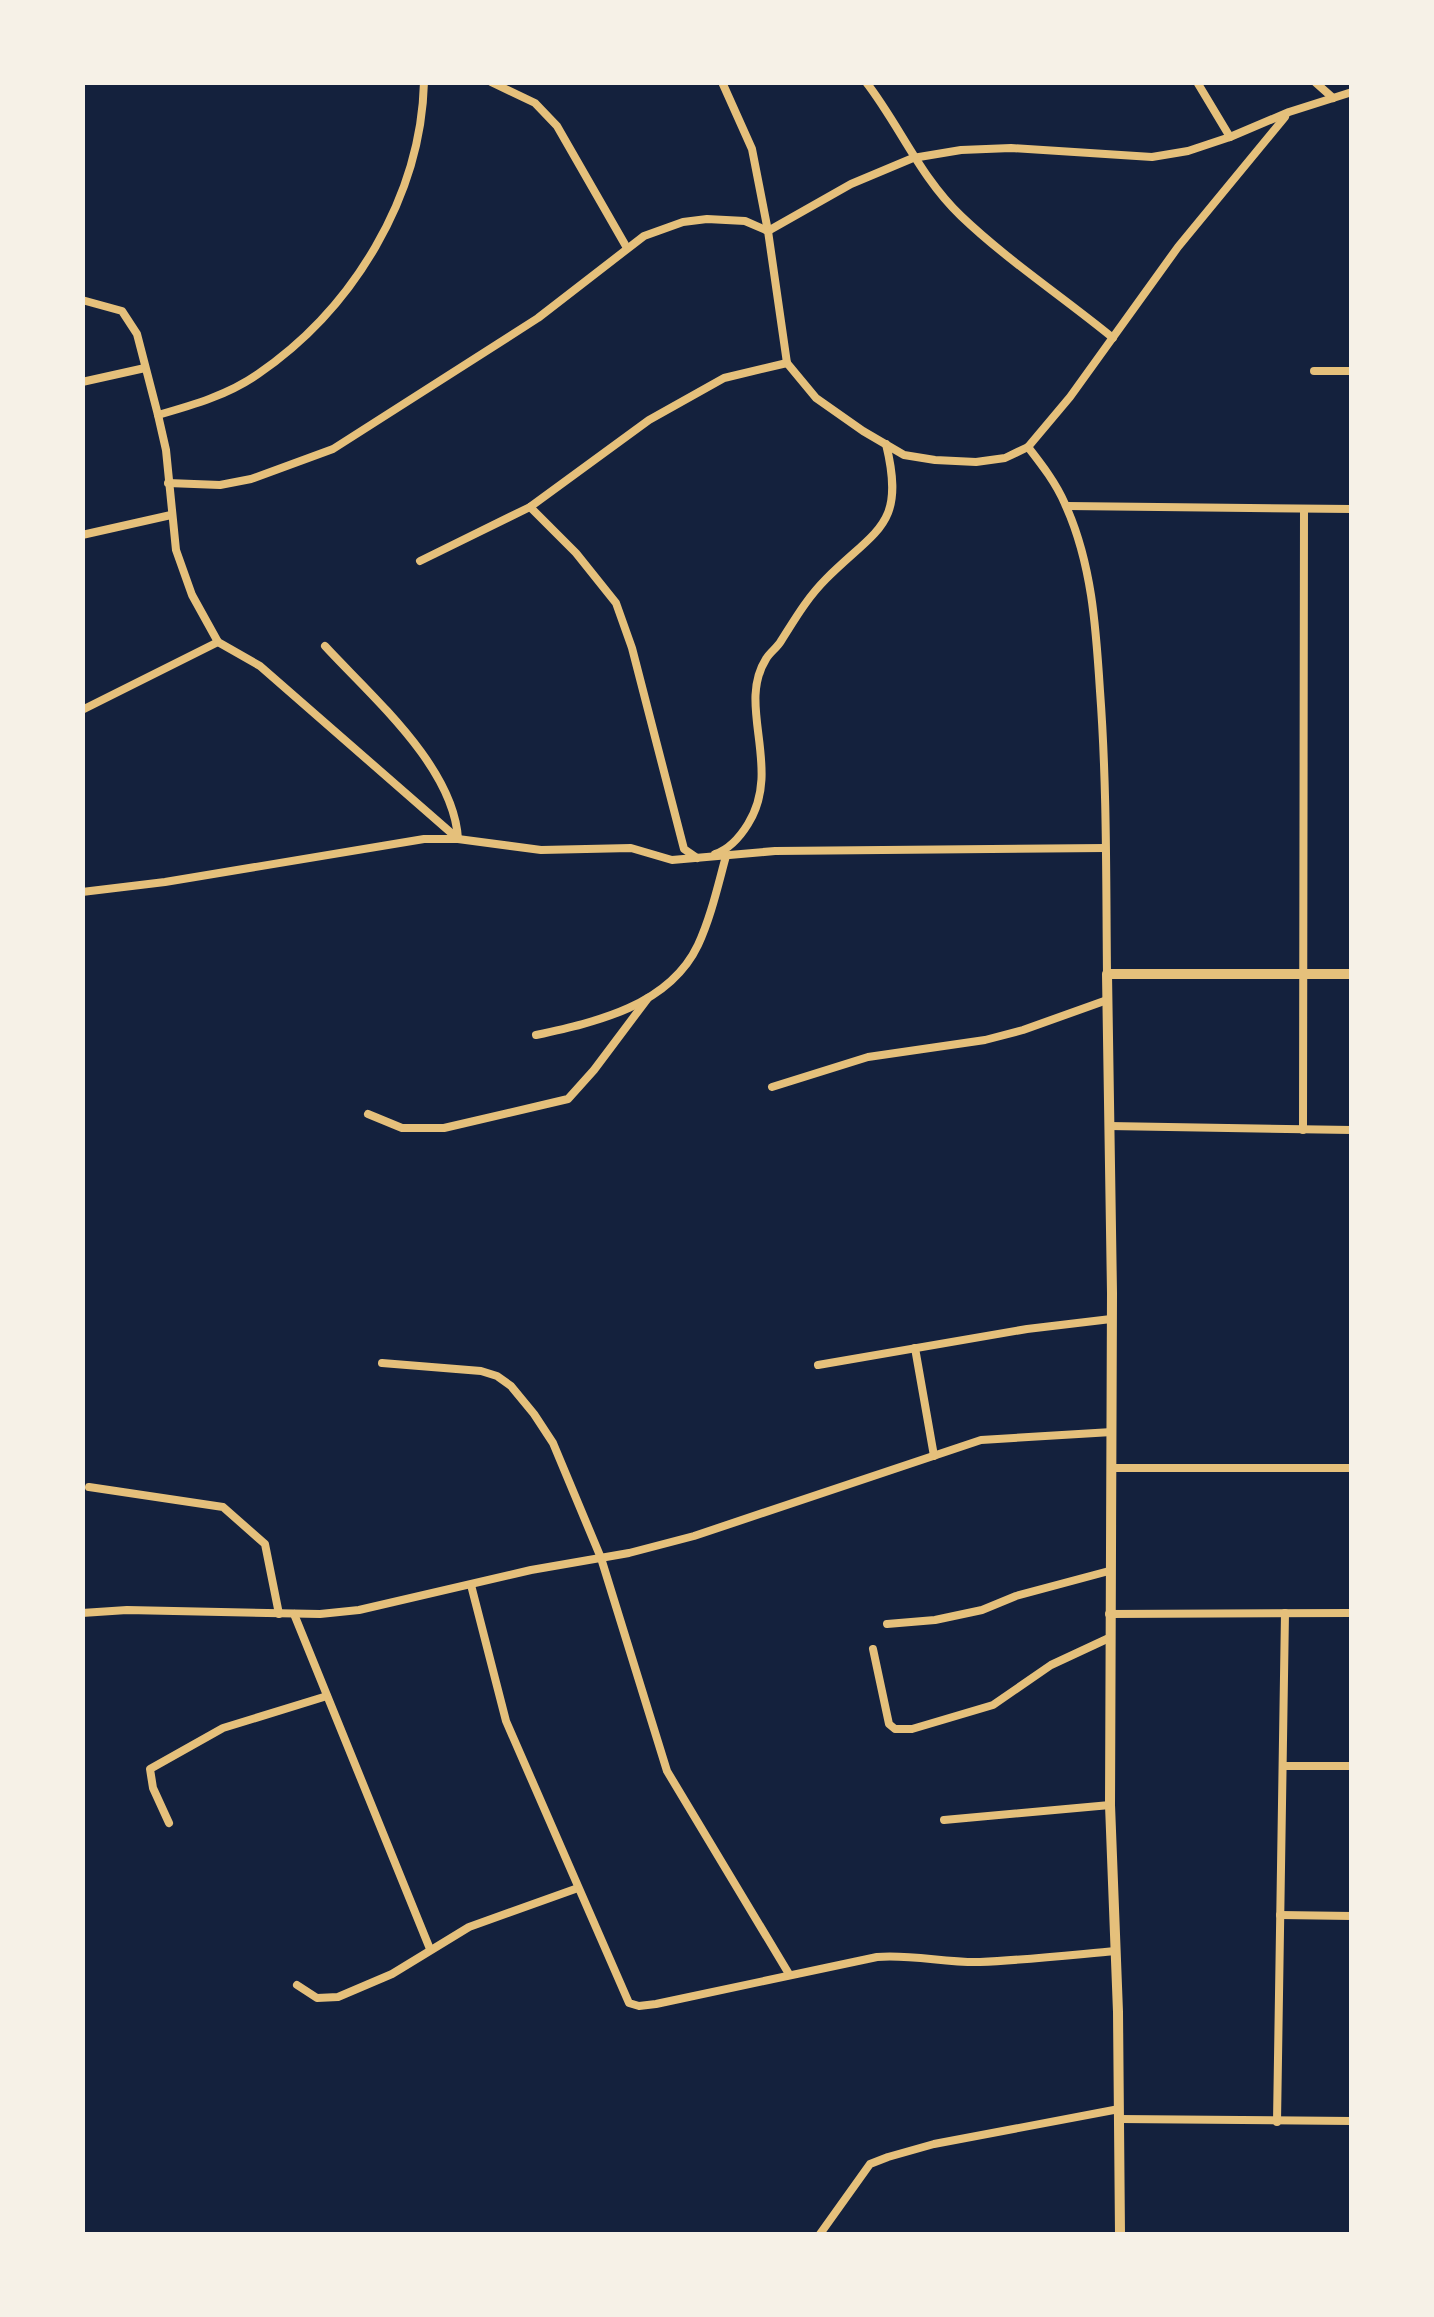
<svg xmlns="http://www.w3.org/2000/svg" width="1434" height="2317" font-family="'Public Sans',sans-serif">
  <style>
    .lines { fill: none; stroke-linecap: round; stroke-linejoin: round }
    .minor { stroke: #e5c07b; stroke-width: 8 }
    .tertiary { stroke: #e5c07b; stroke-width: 10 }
  </style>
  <rect width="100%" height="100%" fill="#14213d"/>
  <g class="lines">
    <g class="minor">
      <path d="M491,82l44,21 22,23 70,122"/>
      <path d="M722,82l30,67 16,82 19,132 29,35 47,33 41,24 31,5 41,2 29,-4 23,-11 42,-50 108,-150 107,-130"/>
      <path d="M866,82c34,44 54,95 95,134 46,44 102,81 152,122"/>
      <path d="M1197,82l33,55"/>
      <path d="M1315,82l18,16"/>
      <path d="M82,300l40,11 15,23 21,81 8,35 10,100 16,45 26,47 42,24 197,172"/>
      <path d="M1314,371h38"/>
      <path d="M82,382l63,-14"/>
      <path d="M158,415c35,-10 70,-20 100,-41 95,-65 163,-177 166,-292"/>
      <path d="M1028,447c14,18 28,36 37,57 27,59 31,124 35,187 7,94 6,189 7,283"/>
      <path d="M168,483l52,2 31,-6 82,-30 205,-131 106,-82 39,-14 24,-3 38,2 23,10 83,-47 62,-26 48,-8 50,-2 141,9 36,-6 42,-14 59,-25 63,-20"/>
      <path d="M1067,506l285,3"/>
      <path d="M530,507l46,46 40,50 16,45 52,201 13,9"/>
      <path d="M82,535l89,-20"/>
      <path d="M420,561l110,-54 119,-87 75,-42 63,-15"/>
      <path d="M325,646c47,51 129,121 133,193"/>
      <path d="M82,710l136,-68"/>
      <path d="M715,854c15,-5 25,-17 33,-30 35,-56 -12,-118 18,-165 4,-7 11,-11 15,-18 14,-22 26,-43 45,-62 51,-51 80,-53 60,-135"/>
      <path d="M82,892l83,-10 259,-43h34l83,11 90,-2 41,12 103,-9 330,-3"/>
      <path d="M536,1035c60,-13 133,-29 162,-90 13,-28 20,-60 28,-89"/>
      <path d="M772,1087l96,-30 117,-17 38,-10 84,-30"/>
      <path d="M368,1114l34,14h42l124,-29 26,-29 54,-72"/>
      <path d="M1109,1126l243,4"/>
      <path d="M1303,1130l1,-621"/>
      <path d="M915,1348l19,108"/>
      <path d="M382,1363l99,8 16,5 14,10 23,28 19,29 48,115 66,213 122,203"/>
      <path d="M818,1365l209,-36 84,-10"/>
      <path d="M1111,1468h241"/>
      <path d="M89,1487l134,20 42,37 14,70"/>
      <path d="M471,1585l35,136 123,282 10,3 17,-2 221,-47c34,-3 69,6 103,5 45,-2 91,-7 136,-11"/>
      <path d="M82,1613l45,-3 193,4 39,-4 172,-40 98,-17 65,-17 287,-96 131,-8"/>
      <path d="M294,1614l136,335"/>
      <path d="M1109,1614l243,-1"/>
      <path d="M887,1624l48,-4 47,-10 34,-14 93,-25"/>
      <path d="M873,1649l16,75 6,5h17l81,-24 58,-40 58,-27"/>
      <path d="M1283,1766h69"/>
      <path d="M944,1820l166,-15"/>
      <path d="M169,1823l-16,-35 -3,-19 73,-41 104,-32"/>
      <path d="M1280,1915l72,1"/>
      <path d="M297,1985l20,13 21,-1 54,-23 77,-47 109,-39"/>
      <path d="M1119,2119l233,2"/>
      <path d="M1277,2122l8,-509"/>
      <path d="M820,2234l50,-70 18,-7 46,-13 185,-35"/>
    </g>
    <path class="tertiary" d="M1120,2234l-2,-222 -8,-207 2,-512 -5,-319h245"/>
  </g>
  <rect width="1434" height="2317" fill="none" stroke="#f6f1e7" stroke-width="170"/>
</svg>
